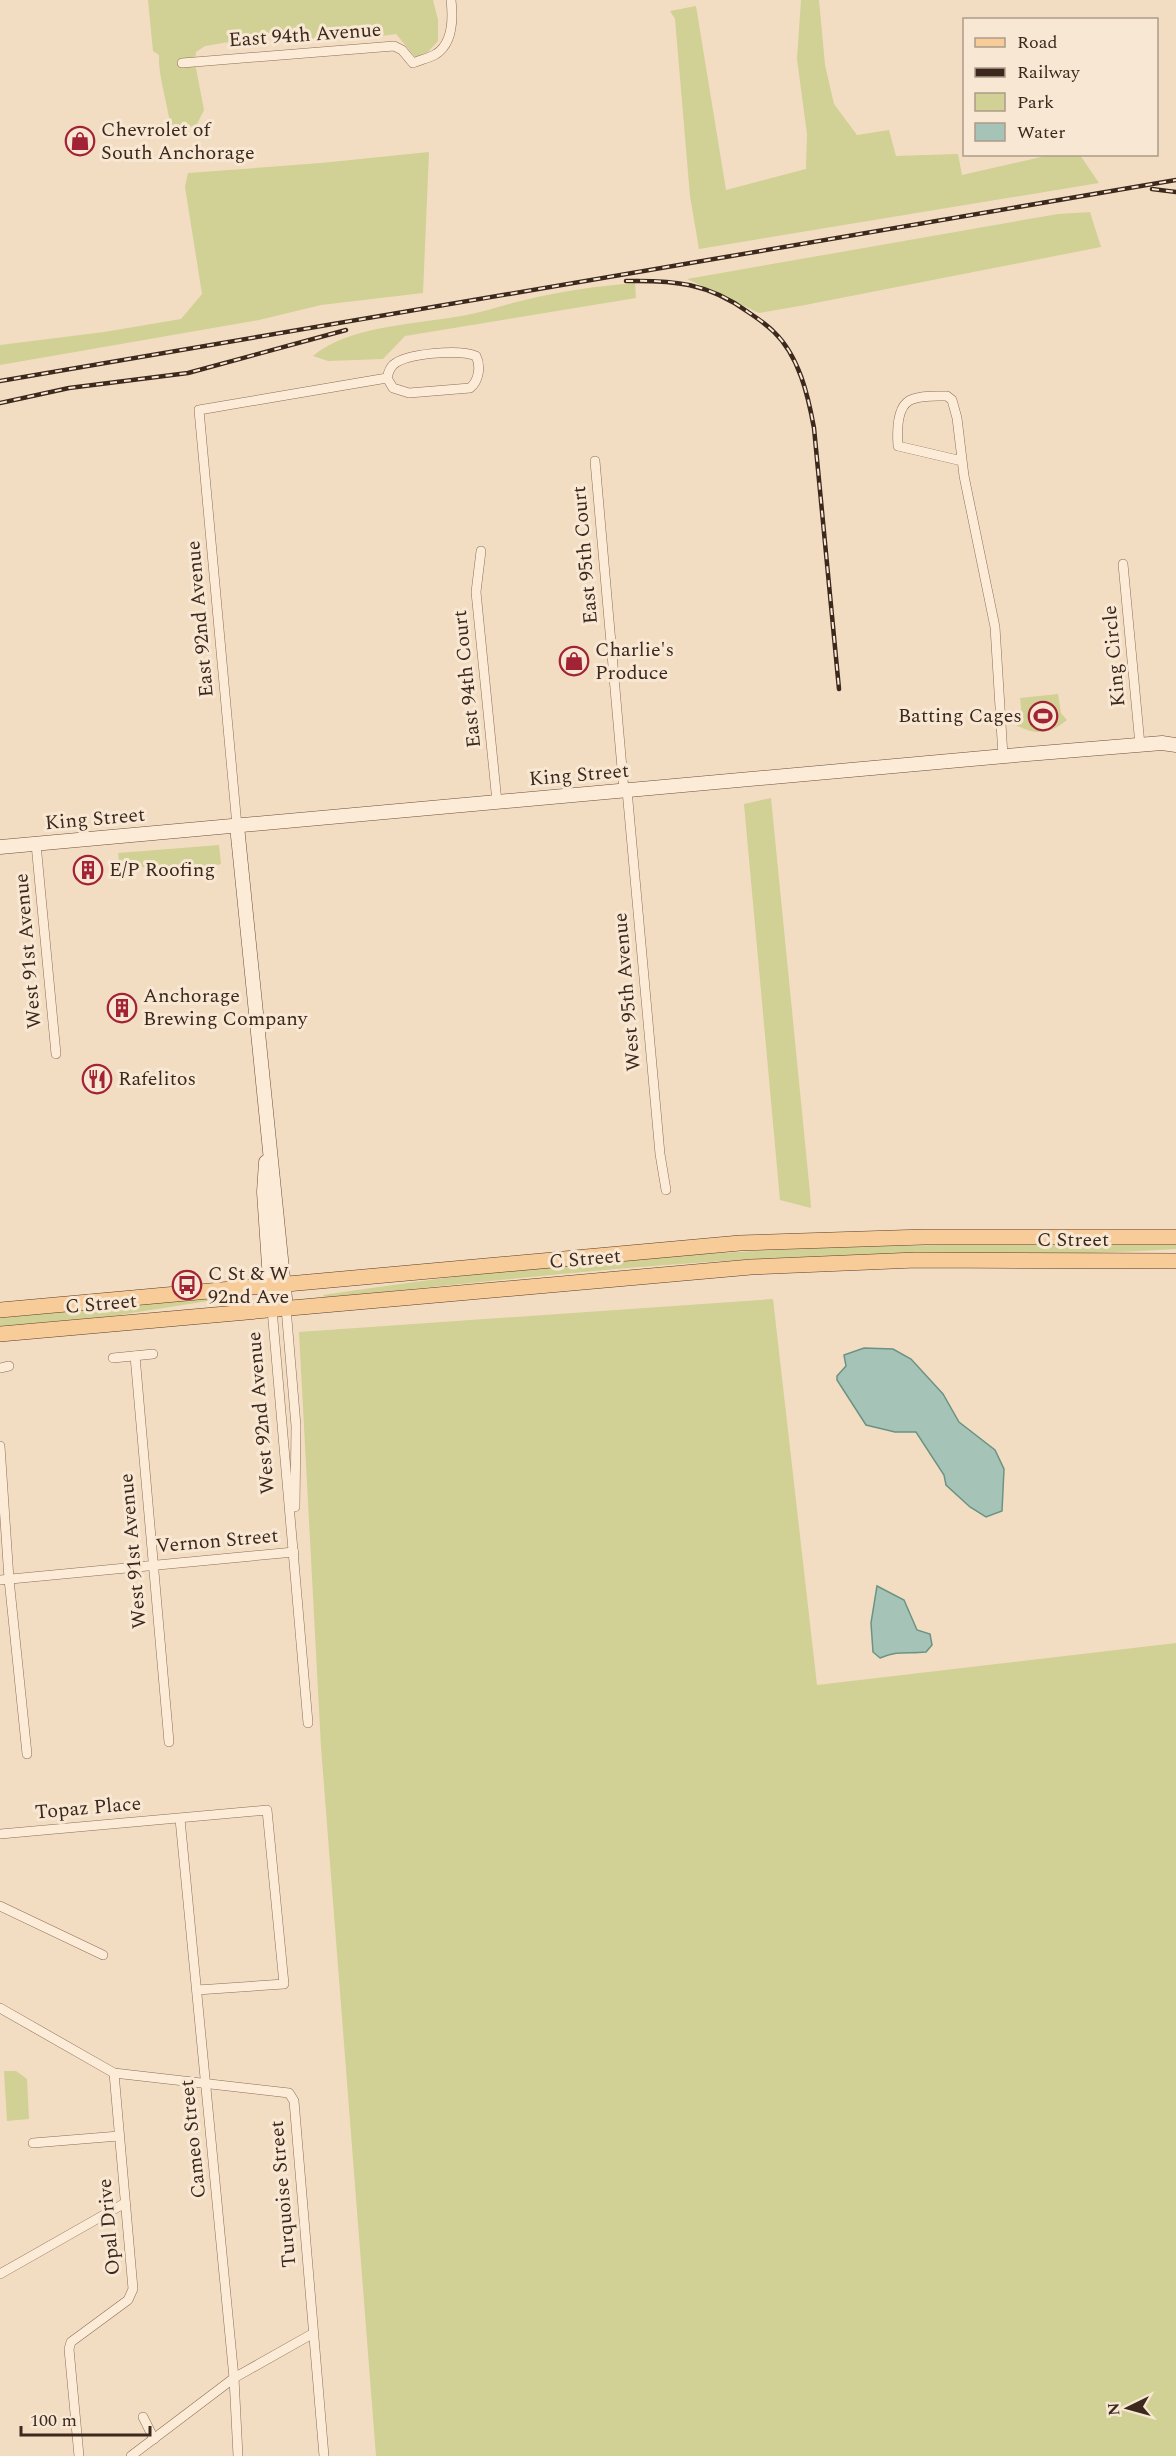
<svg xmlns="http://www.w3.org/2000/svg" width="1176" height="2456" font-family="Spectral,serif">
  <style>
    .green { fill: #d1d095 }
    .water { fill: #a5c4b7; stroke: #6b9384; stroke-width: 1.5 }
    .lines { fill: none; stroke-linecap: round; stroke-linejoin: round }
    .street-casing { stroke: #8d6d58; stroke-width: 10 }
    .secondary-casing { stroke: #6f4e3b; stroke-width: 15 }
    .primary-casing { stroke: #5b3c2c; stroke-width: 16 }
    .street { stroke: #fbebd7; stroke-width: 9 }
    .secondary { stroke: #fbebd7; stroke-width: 14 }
    .primary { stroke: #f8cc98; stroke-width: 15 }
    .rail-casing { stroke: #3c281d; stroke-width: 4.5 }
    .rail { stroke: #f8e8d3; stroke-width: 2; stroke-dasharray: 7; stroke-linecap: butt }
    .labels { text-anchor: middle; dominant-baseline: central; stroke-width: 6; stroke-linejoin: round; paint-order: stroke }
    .street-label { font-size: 20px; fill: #3c281d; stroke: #f8e8d3 }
    .poi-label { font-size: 20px; fill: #3c281d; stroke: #f8e8d3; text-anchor: start }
  </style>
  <rect width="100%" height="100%" fill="#f2ddc2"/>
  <g class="green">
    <path d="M148,0h285l5,20v21l-11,12 -11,5 -20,-24 -29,4 -25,-1 -4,-4 -13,5 -36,2 -15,-7 -24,1 -21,8 -24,4 -9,6 -1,11 9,47 -8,16 -19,2 -7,-4c-3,-23 -12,-48 -11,-69l-6,-4z"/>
    <path d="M801,0h18l6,65 9,39 23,31 32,-5 7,26 62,-2 4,21 88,-20h30l19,28 -400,66 -9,-53 -15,-177 -5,-8 26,-5 30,184 80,-21 1,-35 -10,-75z"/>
    <path d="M429,152l-6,141 -102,12 -62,15 -259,45v-20l104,-13 77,-13 21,-25 -17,-107 3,-14 133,-10z"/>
    <path d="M1090,212l11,35 -296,58 -46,8 -72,-34 371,-65z"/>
    <path d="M635,283l1,15 -231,38 -22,23 -55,2 -15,-5c36,-31 108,-32 154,-41 20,-4 39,-11 58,-15 36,-9 73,-14 110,-17z"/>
    <path d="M1058,694l3,19 6,7c-17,14 -31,16 -51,5l6,-7 -2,-20z"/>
    <path d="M771,798l39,395 1,15 -31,-8 -36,-396z"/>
    <path d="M219,845l2,19 -25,6 -30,-4 -46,2 -2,-15z"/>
    <path d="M1066,1243l110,2v4c-124,8 -248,4 -372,8 -161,6 -320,25 -480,41l-1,-3c244,-38 493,-53 739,-50z"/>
    <path d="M227,1296v2l-114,18 -113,10v-8z"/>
    <path d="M773,1299l44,386 359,-42v813h-800l-55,-709 -22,-415z"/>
    <path d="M4,2071h12l11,8 2,40 -22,2z"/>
  </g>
  <g class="water">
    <path d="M864,1348l29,1 18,10 32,35 16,28 36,28 9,19 -2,42 -16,6 -16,-10 -24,-22 -2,-10 -28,-43h-21l-29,-7 -29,-45v-4l9,-10 -2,-11z"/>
    <path d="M877,1586l27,14 13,30 13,4 2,11 -6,7c-19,2 -27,-2 -46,6l-7,-6 -2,-29z"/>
  </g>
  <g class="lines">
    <g class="street-casing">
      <g id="street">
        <path d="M182,63l212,-17 8,4 11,13c7,-3 16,-5 23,-9 17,-11 17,-37 15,-54"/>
        <path d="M595,461l29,330"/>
        <path d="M962,461l-64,-15c-1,-14 -2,-42 15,-47 10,-4 24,-3 34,-3l5,4 5,18 7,58 31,151 8,129"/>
        <path d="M481,551l-5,41 21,210"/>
        <path d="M1123,564l17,181"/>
        <path d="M627,790l33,364 6,36"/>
        <path d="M237,826l-38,-416 188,-32 6,10 16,5 61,-5c9,-7 11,-22 6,-32 -16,-7 -70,-3 -83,9 -4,4 -5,9 -6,13"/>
        <path d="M36,844l20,210"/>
        <path d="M286,1308l10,118 -1,81"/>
        <path d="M272,1309l36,414"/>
        <path d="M135,1356l34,386"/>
        <path d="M113,1358l40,-4"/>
        <path d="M0,1368l9,-2"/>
        <path d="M0,1446l9,133 18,175"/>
        <path d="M0,1580l294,-28"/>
        <path d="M180,1819l54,559 4,78"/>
        <path d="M0,1834l267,-24 17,174 -87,6"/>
        <path d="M0,1906l103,49"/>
        <path d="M0,2008l114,65 175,20 5,8 30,355"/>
        <path d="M33,2143l86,-7"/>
        <path d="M0,2274l125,-71"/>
        <path d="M143,2417l11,22"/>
        <path d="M79,2456l-10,-107 2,-7 57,-42 5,-11 -19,-216"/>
        <path d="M131,2456l103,-78 78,-44"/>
      </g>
    </g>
    <g class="secondary-casing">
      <g id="secondary">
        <path d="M237,826l49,482"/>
        <path d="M0,847l1005,-91 157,-13 14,2"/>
        <path d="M266,1162l-2,30 8,117"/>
      </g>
    </g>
    <g class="primary-casing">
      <g id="primary">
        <path d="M0,1310l740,-67 184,-6h252"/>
        <path d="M0,1334l751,-67 165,-7 260,1"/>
      </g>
    </g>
    <use href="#street" class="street"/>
    <use href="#secondary" class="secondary"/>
    <use href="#primary" class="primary"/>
    <g class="rail-casing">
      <g id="rail">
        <path d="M1152,189l24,3"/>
        <path d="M626,281c48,-1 82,2 122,31 9,6 18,12 26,20 25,24 34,63 40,96l25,261"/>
        <path d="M0,381l1176,-201"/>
        <path d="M0,403l69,-15 119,-15 158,-43"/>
      </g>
    </g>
    <use href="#rail" class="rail"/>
  </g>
  <defs>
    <g id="shop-ring" transform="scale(1.5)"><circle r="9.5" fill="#f8e8d3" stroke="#a22335" stroke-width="1.5"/><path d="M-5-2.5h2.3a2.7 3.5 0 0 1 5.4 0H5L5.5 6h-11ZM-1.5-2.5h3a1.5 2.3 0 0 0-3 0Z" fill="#a22335"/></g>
    <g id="stadium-ring" transform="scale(1.5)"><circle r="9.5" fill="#f8e8d3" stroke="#a22335" stroke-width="1.5"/><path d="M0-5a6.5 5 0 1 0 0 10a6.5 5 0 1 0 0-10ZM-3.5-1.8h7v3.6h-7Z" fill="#a22335"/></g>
    <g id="building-ring" transform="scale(1.5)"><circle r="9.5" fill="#f8e8d3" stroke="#a22335" stroke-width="1.5"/><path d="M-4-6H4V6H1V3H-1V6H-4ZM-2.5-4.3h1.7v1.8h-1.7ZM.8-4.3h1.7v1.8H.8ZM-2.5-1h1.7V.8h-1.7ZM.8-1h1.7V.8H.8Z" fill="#a22335"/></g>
    <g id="restaurant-ring" transform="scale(1.5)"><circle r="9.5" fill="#f8e8d3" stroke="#a22335" stroke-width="1.5"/><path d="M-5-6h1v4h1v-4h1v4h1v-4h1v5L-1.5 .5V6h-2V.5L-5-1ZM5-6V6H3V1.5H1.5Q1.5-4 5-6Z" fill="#a22335"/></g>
    <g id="bus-ring" transform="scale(1.5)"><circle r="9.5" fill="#f8e8d3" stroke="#a22335" stroke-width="1.5"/><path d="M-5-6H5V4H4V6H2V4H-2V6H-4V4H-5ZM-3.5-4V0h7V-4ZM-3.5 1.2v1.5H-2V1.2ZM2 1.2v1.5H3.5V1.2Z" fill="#a22335"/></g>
  </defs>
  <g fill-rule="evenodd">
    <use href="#shop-ring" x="80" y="141"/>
    <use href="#shop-ring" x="574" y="661"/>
    <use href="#stadium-ring" x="1043" y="716"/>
    <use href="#building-ring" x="88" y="870"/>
    <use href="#building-ring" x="122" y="1008"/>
    <use href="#restaurant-ring" x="97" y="1079"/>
    <use href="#bus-ring" x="187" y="1285"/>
  </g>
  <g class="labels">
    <g class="street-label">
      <text transform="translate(305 35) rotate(-4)">East 94th Avenue</text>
      <text transform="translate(585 555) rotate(-95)">East 95th Court</text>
      <text transform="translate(200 619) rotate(-95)">East 92nd Avenue</text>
      <text transform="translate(1114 656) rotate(-95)">King Circle</text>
      <text transform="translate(467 679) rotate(-96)">East 94th Court</text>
      <text transform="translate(579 775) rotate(-5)">King Street</text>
      <text transform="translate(95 819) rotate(-5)">King Street</text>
      <text transform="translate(28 951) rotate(-95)">West 91st Avenue</text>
      <text transform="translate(627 992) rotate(-95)">West 95th Avenue</text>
      <text x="1073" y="1240">C Street</text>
      <text transform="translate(585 1259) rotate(-5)">C Street</text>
      <text transform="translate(101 1304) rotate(-5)">C Street</text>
      <text transform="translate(261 1413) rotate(-95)">West 92nd Avenue</text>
      <text transform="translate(217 1541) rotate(-5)">Vernon Street</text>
      <text transform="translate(133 1551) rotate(-95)">West 91st Avenue</text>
      <text transform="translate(88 1808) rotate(-5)">Topaz Place</text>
      <text transform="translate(193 2139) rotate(-96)">Cameo Street</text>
      <text transform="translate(283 2194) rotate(-95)">Turquoise Street</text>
      <text transform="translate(109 2227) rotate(-95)">Opal Drive</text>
    </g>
    <g class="poi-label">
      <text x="101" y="130">Chevrolet of<tspan x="101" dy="23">South Anchorage</tspan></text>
      <text x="595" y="650">Charlie's<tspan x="595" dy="23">Produce</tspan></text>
      <text x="1022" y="716" text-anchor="end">Batting Cages</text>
      <text x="109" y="870">E/P Roofing</text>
      <text x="143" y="996">Anchorage<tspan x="143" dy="23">Brewing Company</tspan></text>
      <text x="118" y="1079">Rafelitos</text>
      <text x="208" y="1274">C St &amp; W<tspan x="208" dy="23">92nd Ave</tspan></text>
    </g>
  </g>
  <rect x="963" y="18" width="195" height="138" fill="#f8e8d3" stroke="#ad9b8a" stroke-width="1.5"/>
  <rect x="975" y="38" width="30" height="9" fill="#f8cc98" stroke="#ad9b8a" stroke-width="1.5"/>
  <text x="1017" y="48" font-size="18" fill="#3c281d">Road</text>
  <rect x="975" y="68" width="30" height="9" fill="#3c281d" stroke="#ad9b8a" stroke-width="1.5"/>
  <text x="1017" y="78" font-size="18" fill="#3c281d">Railway</text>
  <rect x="975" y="93" width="30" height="18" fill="#d1d095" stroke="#ad9b8a" stroke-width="1.5"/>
  <text x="1017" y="108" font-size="18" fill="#3c281d">Park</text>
  <rect x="975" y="123" width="30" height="18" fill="#a5c4b7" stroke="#ad9b8a" stroke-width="1.5"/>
  <text x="1017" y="138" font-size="18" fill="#3c281d">Water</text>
  <g transform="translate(1128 2408) rotate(265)" stroke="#f8e8d3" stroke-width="4.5" paint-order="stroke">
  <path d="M0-4.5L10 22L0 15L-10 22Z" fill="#3c281d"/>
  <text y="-9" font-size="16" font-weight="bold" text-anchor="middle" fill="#3c281d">N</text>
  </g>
  <path d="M21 2426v9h129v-9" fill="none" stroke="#3c281d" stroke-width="3"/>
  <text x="30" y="2426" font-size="18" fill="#3c281d" stroke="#f8e8d3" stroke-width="4.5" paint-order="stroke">100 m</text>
</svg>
